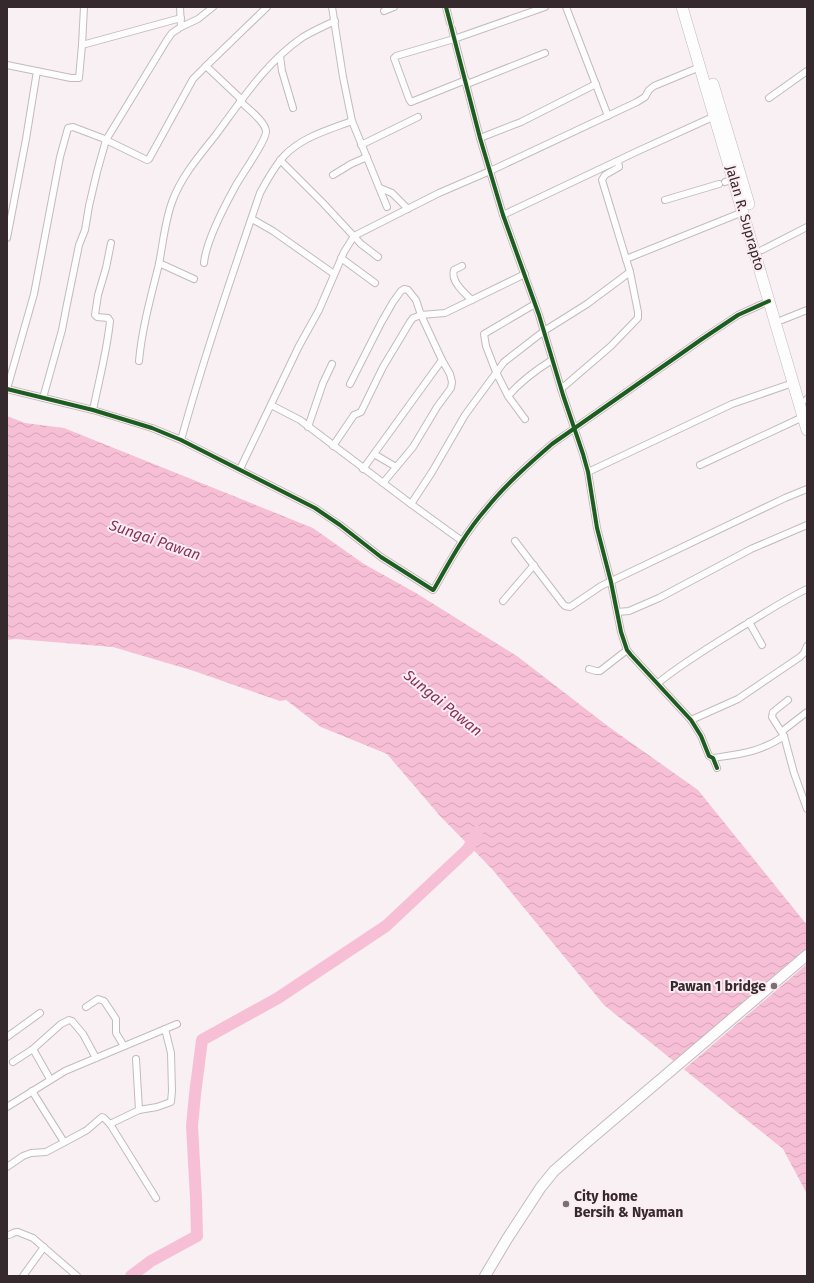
<svg xmlns="http://www.w3.org/2000/svg" width="814" height="1283" font-family="'Fira Sans',sans-serif">
  <style>
    .water { fill: url(#water-waves) }
    .pier { fill: #f8f0f3 }
    .lines { fill: none; stroke-linecap: round; stroke-linejoin: round }
    .river { stroke: #f7bfd5; stroke-width: 12 }
    .street-casing { stroke: #c4babe; stroke-width: 8 }
    .primary-casing { stroke: #c4babe; stroke-width: 12 }
    .highway-casing { stroke: #c4babe; stroke-width: 12 }
    .street { stroke: #fefdfd; stroke-width: 6 }
    .primary { stroke: #fefdfd; stroke-width: 10 }
    .highway { stroke: #fefdfd; stroke-width: 11 }
    .cycleway-casing { stroke: #fbedf2; stroke-width: 6 }
    .cycleway { stroke: #1b5e20; stroke-width: 4 }
    .poi-dot { fill: #7a6f73; stroke: #fbedf2; stroke-width: 1.5 }
    .labels { text-anchor: middle; dominant-baseline: central; stroke-width: 4; stroke-linejoin: round; paint-order: stroke }
    .street-label { font-size: 14px; fill: #36292e; stroke: #fbedf2 }
    .poi-label { font-size: 14px; font-weight: bold; fill: #36292e; stroke: #fbedf2; text-anchor: end }
    .water-label { font-size: 15px; font-style: italic; fill: #862f58; stroke: #fbedf2 }
  </style>
  <defs>
    <pattern id="water-waves" width="16" height="10" patternUnits="userSpaceOnUse"><rect width="16" height="10" fill="#f7bfd5"/><path d="M0 5q4-4 8 0t8 0" fill="none" stroke="#d4a4b7"/></pattern>
  </defs>
  <rect width="100%" height="100%" fill="#f8f0f3"/>
  <path class="water" d="M7,416l18,7 39,5 249,100 51,36 52,29 101,63 92,71 89,63 109,135v269l-24,-45 -179,-144 -112,-136 -52,-53 -53,-62 -66,-27 -35,-27 -6,1 -86,-30 -81,-24 -97,-8 -9,1z"/>
  <path class="pier" d="M807,951v13l-125,107 -7,-6z"/>
  <g class="lines">
    <path class="river" d="M131,1276l20,-15 46,-25 -1,-38 -4,-72 3,-32 7,-54 76,-42 108,-72 82,-77 9,-17"/>
    <g class="street-casing">
      <g id="street">
        <path d="M180,7l1,20 17,-8 15,-12"/>
        <path d="M332,7l11,70 9,44 35,86"/>
        <path d="M446,7l4,16"/>
        <path d="M566,7l42,109"/>
        <path d="M384,11l10,-4"/>
        <path d="M452,29l28,109 23,77 36,100 24,80 20,59 5,18 9,56 14,54 10,50 6,18 4,5 60,65 10,16 8,20 4,2 4,10"/>
        <path d="M82,45l99,-27"/>
        <path d="M280,56l2,15 11,37"/>
        <path d="M7,65l64,13h8l3,-33 2,-38"/>
        <path d="M206,66l61,-59"/>
        <path d="M466,80l-55,22 -2,-3 -15,-41 2,-2 58,-17 91,-32"/>
        <path d="M467,84l78,-31"/>
        <path d="M769,98l38,-27"/>
        <path d="M480,138l41,-16 75,-38"/>
        <path d="M361,145l57,-28"/>
        <path d="M280,160l43,43 38,41 17,13"/>
        <path d="M333,175l18,-11 16,-7"/>
        <path d="M725,182l8,-3"/>
        <path d="M380,188l12,5 16,16"/>
        <path d="M665,200l54,-16"/>
        <path d="M503,215l135,-64 77,-35"/>
        <path d="M252,219l21,12 61,43"/>
        <path d="M7,238l19,-99 11,-68"/>
        <path d="M762,250l45,-23"/>
        <path d="M341,258l34,25"/>
        <path d="M626,259l117,-47"/>
        <path d="M159,263l35,16"/>
        <path d="M204,263c2,-22 20,-56 31,-76 5,-10 32,-47 31,-56 -1,-10 -18,-22 -26,-30"/>
        <path d="M462,266l-8,4c-4,11 11,24 18,30"/>
        <path d="M782,320l25,-10"/>
        <path d="M139,361c3,-33 12,-65 20,-97 4,-21 6,-43 13,-62 9,-25 27,-46 43,-66 26,-35 51,-74 88,-99 10,-6 21,-11 32,-16"/>
        <path d="M350,384l31,-61 12,-21 8,-11 3,-2 4,1 8,10 5,15 21,45 -79,109"/>
        <path d="M7,389l86,21 59,18 29,12 134,68 25,17 41,32 52,33 1,-1c16,-28 31,-56 52,-80 19,-24 43,-45 66,-65l150,-105 36,-24 31,-14"/>
        <path d="M7,389l27,-95 26,-137 8,-29 5,-1 29,11 45,22 2,-1 44,-80 13,-13 36,34"/>
        <path d="M561,389l50,-43 27,-28v-6l-8,-40"/>
        <path d="M508,396c12,-14 28,-26 44,-36"/>
        <path d="M43,398l19,-68 4,-21 13,-64 6,-15 4,-24 8,-34 9,-32 61,-100 5,-7 9,-6"/>
        <path d="M806,400l1,-1"/>
        <path d="M271,405l29,15 111,84 51,37"/>
        <path d="M93,410c6,-30 14,-59 17,-89l-2,-3 -11,-1 -2,-2 3,-20 8,-27 5,-25"/>
        <path d="M525,419l-17,-23 -12,-24 -10,-26 -2,-12 51,-30"/>
        <path d="M308,427l15,-44 9,-19"/>
        <path d="M181,440c23,-83 51,-165 79,-247 7,-13 14,-26 24,-37 18,-19 44,-26 68,-35"/>
        <path d="M333,446l21,-31 7,-3 22,-45 27,-45 3,-4 8,-3 24,-2 80,-39"/>
        <path d="M374,454l22,13"/>
        <path d="M700,465l103,-48"/>
        <path d="M240,469l59,-123 20,-36 25,-58 10,-16 85,-43 51,-22 147,-69 8,-5 4,-7 5,-4 46,-19"/>
        <path d="M588,472l144,-68 61,-21"/>
        <path d="M383,483l30,-36 24,-40 14,-19 1,-6 -2,-8 -8,-14"/>
        <path d="M411,504l21,-32 33,-57 39,-53 40,-31 43,-27 43,-32 -28,-92 3,-5 14,-8 -1,-6"/>
        <path d="M515,541l48,63 2,2 5,1 31,-21 184,-88 22,-9"/>
        <path d="M503,601l31,-36"/>
        <path d="M617,612l12,-1 30,-13 92,-49 56,-24"/>
        <path d="M749,622l13,23"/>
        <path d="M589,669l7,2h4l27,-21"/>
        <path d="M658,683c27,-22 58,-40 87,-58 21,-13 41,-26 62,-36"/>
        <path d="M788,700l-15,12 -1,5 12,19 10,37 13,36"/>
        <path d="M691,720l47,-21 62,-42 4,-4 3,-7"/>
        <path d="M782,732l3,-3 22,-17"/>
        <path d="M713,758c27,-4 48,-6 71,-22"/>
        <path d="M86,1007l12,-8 6,2 12,18v14l8,13"/>
        <path d="M7,1037l33,-24"/>
        <path d="M33,1049l17,30"/>
        <path d="M136,1059l3,51"/>
        <path d="M13,1062l20,-13 28,-25 8,-4 3,1 11,13 13,24"/>
        <path d="M32,1091l32,51"/>
        <path d="M7,1107l58,-36 112,-47"/>
        <path d="M110,1124l46,74"/>
        <path d="M7,1167l16,-11 8,-3 15,-1 32,-17 9,-5 15,-13 2,1 6,6 29,-14 18,-3 14,-5 1,-11 -1,-38 -6,-24"/>
        <path d="M7,1235c4,1 6,-4 11,-3l15,6 44,38"/>
        <path d="M23,1276l21,-29"/>
      </g>
    </g>
    <g class="primary-casing">
      <path id="primary" d="M485,1276l22,-37 34,-52 13,-16 33,-29 220,-187"/>
    </g>
    <g class="highway-casing">
      <g id="highway">
        <path d="M682,7l125,423"/>
        <path d="M713,84l36,120"/>
      </g>
    </g>
    <use href="#street" class="street"/>
    <use href="#primary" class="primary"/>
    <use href="#highway" class="highway"/>
    <g class="cycleway-casing">
      <g id="cycleway">
        <path d="M446,7l34,131 23,77 36,100 24,80 20,59 5,18 9,56 14,54 10,50 6,18 4,5 60,65 10,16 8,20 4,2 4,10"/>
        <path d="M7,389l86,21 59,18 29,12 134,68 25,17 41,32 52,33 1,-1c16,-28 31,-56 52,-80 19,-24 43,-45 66,-65l150,-105 36,-24 31,-14"/>
      </g>
    </g>
    <use href="#cycleway" class="cycleway"/>
  </g>
  <g class="poi-dot">
    <circle cx="774" cy="986" r="4"/>
    <circle cx="566" cy="1204" r="4"/>
  </g>
  <g class="labels">
    <g class="street-label">
      <text transform="translate(745 218) rotate(74)">Jalan R. Suprapto</text>
    </g>
    <g class="poi-label">
      <text x="766" y="986">Pawan 1 bridge</text>
      <text x="574" y="1196" text-anchor="start">City home<tspan x="574" dy="16">Bersih &amp; Nyaman</tspan></text>
    </g>
    <g class="water-label">
      <text transform="translate(155 540) rotate(19)">Sungai Pawan</text>
      <text transform="translate(443 703) rotate(39)">Sungai Pawan</text>
    </g>
  </g>
  <rect width="814" height="1283" fill="none" stroke="#36292e" stroke-width="16"/>
</svg>
